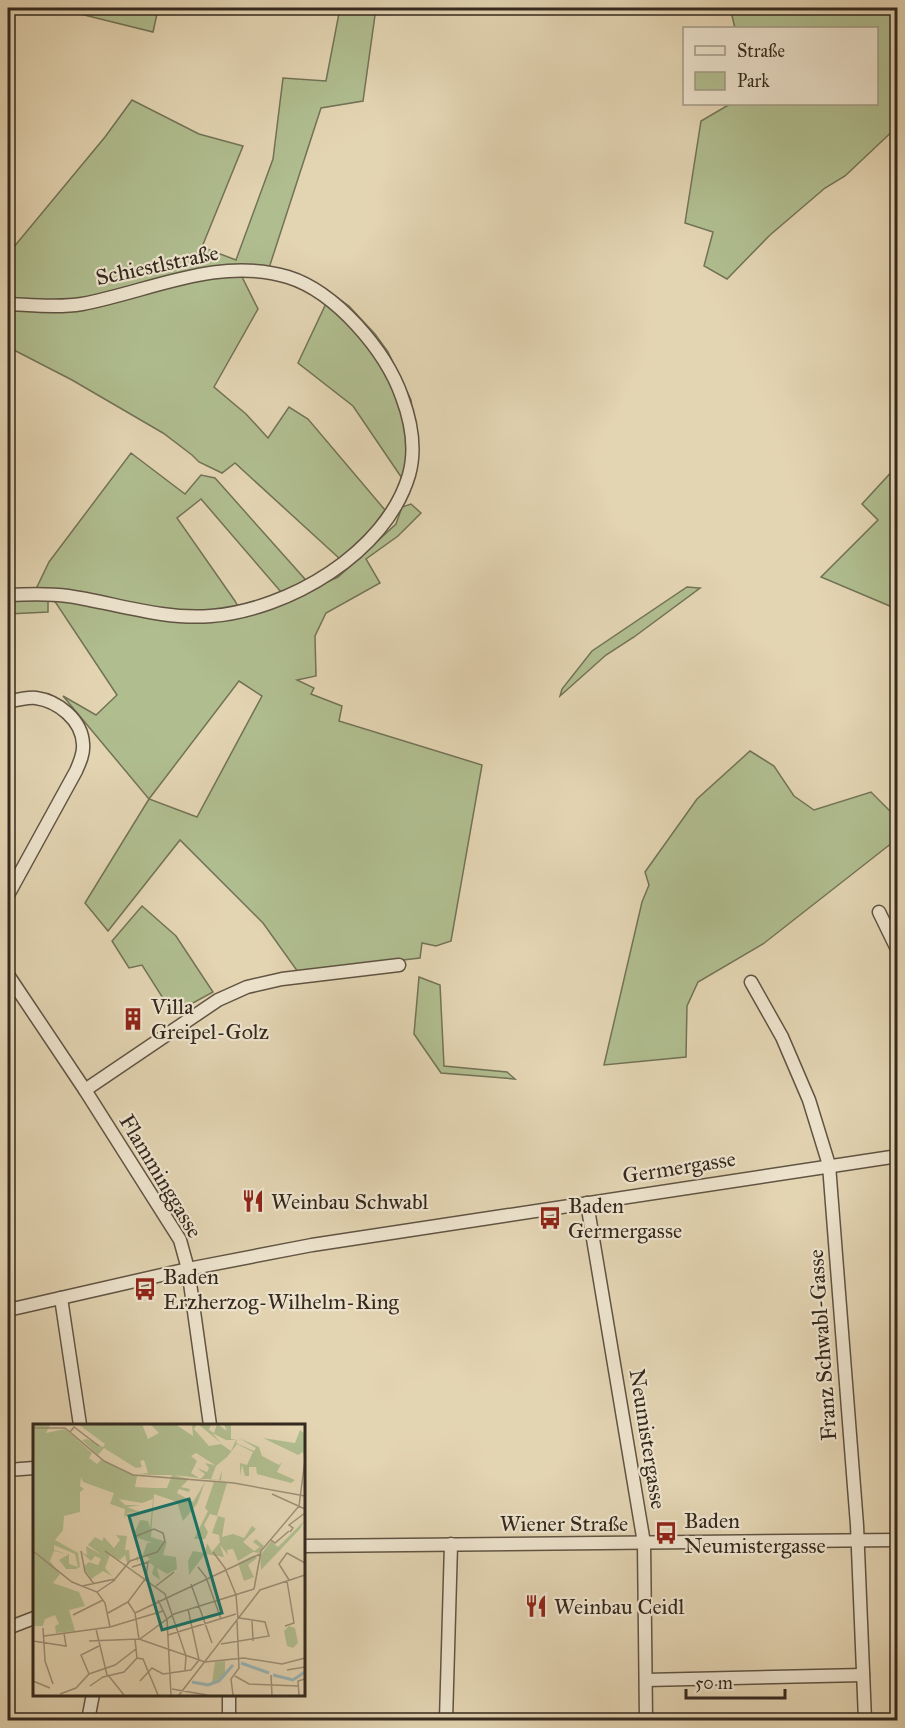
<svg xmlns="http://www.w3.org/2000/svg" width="905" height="1728" font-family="'IM FELL Great Primer',serif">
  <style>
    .green { fill: #b0bd8f; stroke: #727356; stroke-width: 1.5; fill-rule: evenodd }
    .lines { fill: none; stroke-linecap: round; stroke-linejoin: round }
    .minor-casing { stroke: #605443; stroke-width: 15 }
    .minor { stroke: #ede3cd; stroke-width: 12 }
    .labels { text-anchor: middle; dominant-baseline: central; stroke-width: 4.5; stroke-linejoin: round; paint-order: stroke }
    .street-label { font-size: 22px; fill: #34291e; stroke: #ede3cd }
    .poi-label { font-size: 22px; fill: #34291e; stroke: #ede3cd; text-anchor: start }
    .inset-river { fill: none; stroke: #99b5b7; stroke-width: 3 }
    .inset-road { fill: none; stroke: #9d9077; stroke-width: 1.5 }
    .view { fill: #0f766e; fill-opacity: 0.15; stroke: #0f766e; stroke-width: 3 }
    .inset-edge { fill: none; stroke: #34291e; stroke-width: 3 }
  </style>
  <rect width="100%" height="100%" fill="#e3d4b2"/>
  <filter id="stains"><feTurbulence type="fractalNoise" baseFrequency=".00333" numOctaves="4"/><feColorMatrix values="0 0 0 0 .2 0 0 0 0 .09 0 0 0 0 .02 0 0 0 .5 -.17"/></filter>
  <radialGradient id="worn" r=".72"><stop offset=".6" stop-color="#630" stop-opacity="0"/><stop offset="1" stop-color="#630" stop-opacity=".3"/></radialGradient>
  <g class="green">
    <path d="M56,8h83l18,6 -4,18z"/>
    <path d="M340,8h36l-13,93 -42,7 -52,160 -36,-2 9,11 16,32 -44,78 32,27 22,24 21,-31 19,12 77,91 -13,18 -32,31 -105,-96 -13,10 -23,-11 -7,-7 -29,-22 -91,-53 -64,-33v-93l97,-117 27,-37 67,34 44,12 -41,101 34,13 37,-101 10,-81 43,3z"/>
    <path d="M730,8h163l5,3v115l-53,50 -20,12 -55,47 -43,44 -23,-13 9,-34 -28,-9 16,-102 29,-17h146v-76h-141z"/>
    <path d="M331,293l18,13 26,28 13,18 23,48 6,52 -7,38 -57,-84 -55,-43z"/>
    <path d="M131,453l54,41 16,-19 14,3 98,110 25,-11 58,-53 6,-17 9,-3 10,9 -23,23 -32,23 14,24 -54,30 -11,23 1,40 -19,4 17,8 -3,6 31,12 -3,15 143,44 -31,176 -15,5 -14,-3 -2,15 -122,14 -35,-49 -83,-83 -72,91 -23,-28 64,-104 -86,-103 33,19 21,-20 -61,-92 -20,-14 13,-27zM201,499l87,101 -29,13 -16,3 -8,-15 -58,-83zM239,681l23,15 -65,121 -48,-18z"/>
    <path d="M897,466v143l-76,-32 57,-57 -16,-16z"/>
    <path d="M687,587l13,1 -66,49 -28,18 -46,41 2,-7 30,-38z"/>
    <path d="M44,598l4,4v10l-40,2v-15z"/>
    <path d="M750,751l24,15 20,30 20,14 57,-18 26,26v21l-134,105 -65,38 -11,24 -1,51 -82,8 38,-163 7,-17 -4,-13 52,-73z"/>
    <path d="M142,906l34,30 37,56 -40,22 -31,-49 -13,3 -17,-27z"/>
    <path d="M419,977l21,8 4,81 63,6 8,7 -74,-6 -27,-39z"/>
  </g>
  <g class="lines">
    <g class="minor-casing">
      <g id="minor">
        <path d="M8,304c24,1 50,4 74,0 69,-13 136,-48 206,-27 48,15 98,74 114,120 9,24 14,53 7,78 -23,78 -121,135 -198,141 -49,4 -96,-13 -143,-20 -20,-3 -41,-2 -60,-1"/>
        <path d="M8,702c8,-2 19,-5 28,-4 22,3 46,22 47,46 1,9 -3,18 -7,27l-68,124"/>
        <path d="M879,912l19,39"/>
        <path d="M8,975l77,115 95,150 8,29 22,156"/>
        <path d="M751,982l31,55 27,63 20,65 28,360 8,195"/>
        <path d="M85,1090l133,-90 29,-13 35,-8 117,-14"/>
        <path d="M587,1203l57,340 2,177"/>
        <path d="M61,1298l19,127"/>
        <path d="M8,1310l180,-41 124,-24 586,-89"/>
        <path d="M8,1470l26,-2"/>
        <path d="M303,1546l595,-6"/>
        <path d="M8,1628l26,-10"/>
        <path d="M646,1680l217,-5"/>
        <path d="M229,1694v26"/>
        <path d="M88,1720l5,-26"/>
        <path d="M446,1720l5,-176"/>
      </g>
    </g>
    <use href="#minor" class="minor"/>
  </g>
  <defs>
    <g id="building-bare" transform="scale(1.8)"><path d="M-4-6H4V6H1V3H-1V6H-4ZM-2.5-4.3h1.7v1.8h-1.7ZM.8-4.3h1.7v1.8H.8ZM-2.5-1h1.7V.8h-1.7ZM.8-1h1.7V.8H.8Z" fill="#8f2418" stroke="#ede3cd" stroke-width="2.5" paint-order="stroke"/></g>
    <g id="restaurant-bare" transform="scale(1.8)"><path d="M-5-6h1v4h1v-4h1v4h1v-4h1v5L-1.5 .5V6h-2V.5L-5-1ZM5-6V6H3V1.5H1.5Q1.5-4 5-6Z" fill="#8f2418" stroke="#ede3cd" stroke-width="2.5" paint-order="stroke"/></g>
    <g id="bus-bare" transform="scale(1.8)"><path d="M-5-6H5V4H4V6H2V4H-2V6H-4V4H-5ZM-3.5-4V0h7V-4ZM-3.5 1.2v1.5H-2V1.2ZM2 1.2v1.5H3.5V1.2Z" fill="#8f2418" stroke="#ede3cd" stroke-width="2.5" paint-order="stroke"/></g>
  </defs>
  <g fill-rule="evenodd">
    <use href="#building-bare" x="133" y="1019"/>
    <use href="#restaurant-bare" x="253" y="1201"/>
    <use href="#bus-bare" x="550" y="1218"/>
    <use href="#bus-bare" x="145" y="1289"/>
    <use href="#bus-bare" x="666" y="1533"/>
    <use href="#restaurant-bare" x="536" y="1606"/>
  </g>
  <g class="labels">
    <g class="street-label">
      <text transform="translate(157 265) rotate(-12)">Schiestlstraße</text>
      <text transform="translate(679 1167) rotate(-9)">Germergasse</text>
      <text transform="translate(161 1176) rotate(59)">Flamminggasse</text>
      <text transform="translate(822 1345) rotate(-94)">Franz Schwabl-Gasse</text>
      <text transform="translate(648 1439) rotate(81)">Neumistergasse</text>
      <text x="564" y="1523">Wiener Straße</text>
    </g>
    <g class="poi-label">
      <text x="151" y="1006">Villa<tspan x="151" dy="25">Greipel-Golz</tspan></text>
      <text x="271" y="1201">Weinbau Schwabl</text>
      <text x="568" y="1205">Baden<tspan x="568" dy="25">Germergasse</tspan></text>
      <text x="163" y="1276">Baden<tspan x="163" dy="25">Erzherzog-Wilhelm-Ring</tspan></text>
      <text x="684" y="1520">Baden<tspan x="684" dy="25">Neumistergasse</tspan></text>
      <text x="554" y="1606">Weinbau Ceidl</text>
    </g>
  </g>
  <g transform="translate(33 1424)">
    <rect width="272" height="272" fill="#e3d4b2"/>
    <path d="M0,0l17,1 -4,8 19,-4 27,24 -3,5 8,6 4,-4 36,16 -2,11 18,1h14l5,-13h-20l-14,-1 10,-1 -4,-13 -4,1 2,6 -6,1 -32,-20 -6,7 -16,-15 5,-1 16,8 2,-3 -27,-20h64l6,15 11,-6 -9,-9h25l18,12 -1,-12h5l-3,5 15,17 12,-2 10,7 5,-11h-10l-14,-7 9,10 -23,-19h13l-2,6 5,3 3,-9 10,7 -3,-7h7v15l6,1 -1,3 18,8 2,-3 -17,-10 20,9 3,9 17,9 3,-3 -5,10 18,8 -4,3 -34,-9 -1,-7h-7v9h-4l-3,-11 -2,11v-13l7,2 6,-13 -16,-8 -10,13 -11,9 -5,13 8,1 3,-10 -1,10 4,1 -51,-6 15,4 -8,8 9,2 -1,3 -10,-3 -2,4 16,9 12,-20 -8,22 -14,17 -6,-19 -23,-8 -3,43 16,5 -4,13 13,2 1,12 -10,5 -10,-6 3,12 -8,-6 2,-8 -7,-5 3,-2 -5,-4 -7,2v6l-2,-6 7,-2 4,-12h5l-19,-7 7,-16 8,1 2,7 3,-29 -11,4 -23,-4 6,6h16l-14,2 13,5 -15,1 15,2 -15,1 -1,4 1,-11 -15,-5 4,-11 -31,-11 -2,-5 -1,9 4,3 -4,3v20l-16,4 -1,14 -8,10 23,13 2,14 -4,2h-10l-7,-9 10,-6v10l9,3 -3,-13 -21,-9v5l13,4 -13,-3 -4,10 10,13 -7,9 26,9 6,14 -16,4 6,21 -19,2 -1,-7 4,-2 -4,-9 -10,4 -2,7h-10zM163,29l19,12 -10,-2 4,5 -2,4 -10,-4 8,6 -4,5 -10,-6 6,-12 -6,-5zM267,6l4,3v20l-1,3v-4l-5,3 -35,-17 32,5zM181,58l13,1 -10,33 -7,-2 -6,11 4,7 -3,7h-11l14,-28 -3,-3zM185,92l7,2 -3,19 11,-3 11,4 8,-12 4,3 -13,13 11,9 6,-4 -7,-5 3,-3 8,7 -5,7 -6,-1 -15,9 -5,-12 -6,1 1,5 -8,-10 4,12 -19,-3 -16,21 -1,-14 5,-10 12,2 2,-10 5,9 8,-10 -1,-7 -7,-2zM271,97l-4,8 -39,41 -1,-14 11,-15 7,6zM83,111l11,1 -2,14h4l1,10 -3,3 -2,-8 -5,5 -10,-5 -5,13 7,8 -9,-5 -12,8 -8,-12 6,-5 9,3 3,-6 -6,-3 -4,5 -11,-10 7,4 -1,-9 16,9 -14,-10 7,-8 7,4 2,-4 10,11 6,-8zM221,131l3,3 -9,7 6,12 -10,4 -6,-18zM256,202l6,2 3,15 -5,5 -6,-2 -3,-15zM192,237v15l-13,7 3,-21z" fill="#b0bd8f" fill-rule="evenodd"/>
    <path class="inset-river" d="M208,239l28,10M240,251l20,5 12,-8M159,258l16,3 11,-4 14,-16"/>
    <path class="inset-road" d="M0,4h32l39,33 29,14 101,8 71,13M37,8l4,-5 25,19M239,70l33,15M257,108l3,-4 -4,-3 16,-12M238,116l4,3 14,-12M0,127l39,31 25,10 8,11 5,24M48,127l4,21 9,12M72,127l60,43 21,62 -1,14M180,128l12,16 11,27 2,24M99,143l16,-5 -2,16M165,143l8,10 15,42M256,156l-10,-16 8,-11 18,10M158,160l21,59M49,162l33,-7 15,-18 27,-9 8,-11 -2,-8 -9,-4 -18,7M123,162l18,-14M221,165l7,-38 38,-45 6,-46M64,168l18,-12M125,176l9,19 4,76M95,178l7,11 4,26M75,189l20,-11 18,-24M102,189l125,-59M40,191l30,-15M219,196l1,21M252,202l9,-3 -7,-42M10,204l2,33 8,23M63,205l11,46M135,211l68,-21M11,212l66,-9 53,-16M102,215l2,19 6,1 15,36M107,215l34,-25 80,-25M0,217l33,5 -2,-13M56,217l50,-2 66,23 39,-4 38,6 23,-6M188,220l48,-8 -4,-14 -26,-4M254,246l18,-3M56,250l-8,-19 18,-9M75,251l16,20M238,251l1,20M202,252l14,8 49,2M0,257l17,7M107,257l12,-13 11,6 28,-4 8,-10 -11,-51M57,262l13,-9 21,-5 13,-14M139,265l35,6M27,270l16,-6 13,-14 26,-9 21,-16M146,271l81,-105 45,-15M200,271l-2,-16 8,-11 -2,-47M266,271l-1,-14 7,-2"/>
    <path class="view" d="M156,75l33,114 -60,17 -33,-114z"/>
    <rect width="272" height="272" class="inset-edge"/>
  </g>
  <rect width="905" height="1728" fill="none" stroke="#e3d4b2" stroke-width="30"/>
  <rect x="9" y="9" width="887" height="1710" fill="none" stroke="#34291e" stroke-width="3"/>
  <rect x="15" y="15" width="875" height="1698" fill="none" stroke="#34291e" stroke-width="1.5"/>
  <rect x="683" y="27" width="195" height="78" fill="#ede3cd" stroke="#a39987" stroke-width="1.5"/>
  <rect x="695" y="46" width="30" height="9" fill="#ede3cd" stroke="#a39987" stroke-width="1.5"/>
  <text x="737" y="57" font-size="18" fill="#34291e">Straße</text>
  <rect x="695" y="72" width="30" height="18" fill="#b0bd8f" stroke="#a39987" stroke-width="1.5"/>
  <text x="737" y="87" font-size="18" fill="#34291e">Park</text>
  <path d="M686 1689v9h99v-9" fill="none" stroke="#34291e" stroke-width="3"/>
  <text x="695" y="1689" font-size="18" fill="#34291e" stroke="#ede3cd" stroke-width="4.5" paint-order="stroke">50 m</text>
  <rect width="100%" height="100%" filter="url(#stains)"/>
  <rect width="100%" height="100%" fill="url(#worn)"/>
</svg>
